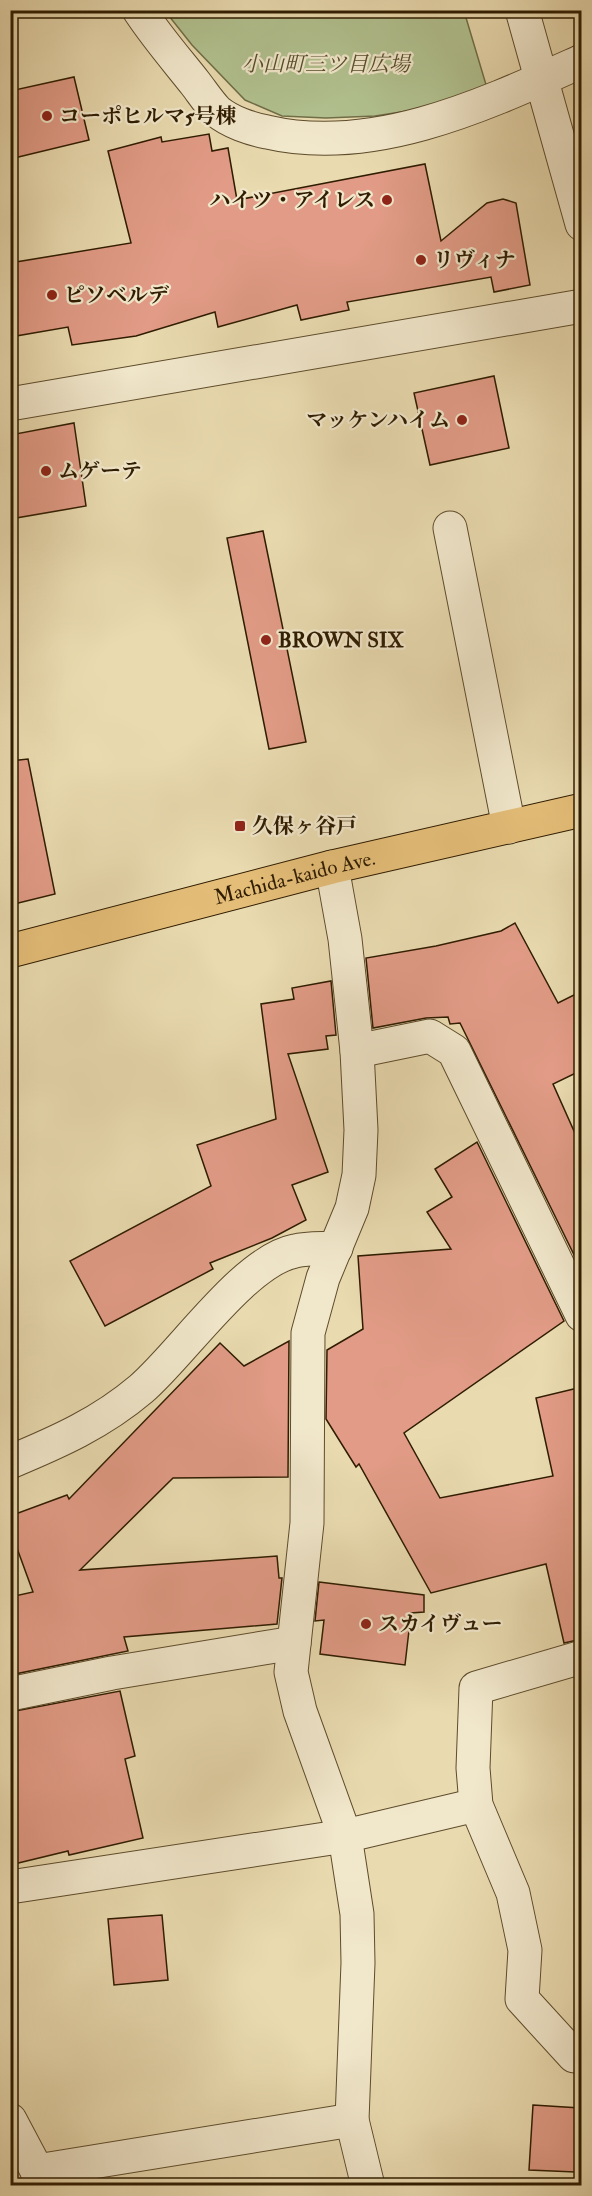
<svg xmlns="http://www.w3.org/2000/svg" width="592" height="2196" font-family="'IM FELL Double Pica','Noto Serif JP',serif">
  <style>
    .green { fill: #b1c18f; stroke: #706e48; stroke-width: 1.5 }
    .building { fill: #e19b86; stroke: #2f1c01; stroke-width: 1.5 }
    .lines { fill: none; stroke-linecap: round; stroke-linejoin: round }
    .minor-casing { stroke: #5e4c2c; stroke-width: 35 }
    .major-casing { stroke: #2f1c01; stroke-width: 35 }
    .minor { stroke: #f1e7cb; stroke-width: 33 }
    .major { stroke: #e4bd78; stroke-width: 33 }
    .poi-dot { fill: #8f2418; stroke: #f1e7cb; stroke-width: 2 }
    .labels { text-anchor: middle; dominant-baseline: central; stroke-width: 4.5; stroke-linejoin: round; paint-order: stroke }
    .park-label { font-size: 21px; font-style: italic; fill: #564e2c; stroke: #f1e7cb }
    .poi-label { font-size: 21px; font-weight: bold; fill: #2f1c01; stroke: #f1e7cb; text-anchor: start }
    .street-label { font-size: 21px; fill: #2f1c01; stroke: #f1e7cb }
  </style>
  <rect width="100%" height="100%" fill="#e9daaf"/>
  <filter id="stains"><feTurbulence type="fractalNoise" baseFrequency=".00333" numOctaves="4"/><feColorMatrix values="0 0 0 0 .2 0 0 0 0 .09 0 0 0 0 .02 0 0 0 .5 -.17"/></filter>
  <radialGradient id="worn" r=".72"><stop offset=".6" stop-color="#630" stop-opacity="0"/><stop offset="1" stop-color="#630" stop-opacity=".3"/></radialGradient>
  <path class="green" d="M165,11h299l23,77 -73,22 -39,6 -49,2 -44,-2 -37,-16 -53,-55z"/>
  <g class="building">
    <path d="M74,77l15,63 -79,19v-68z"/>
    <path d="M209,134l3,17 16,-3 9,52 188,-36 16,77 46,-38 16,-4 13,4 14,82 -36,7 -3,-15 -144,25 2,8 -48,10 -4,-15 -79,22 -3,-15 -79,24 -64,9 -4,-18 -58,10v-74l121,-20 -23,-92 53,-14 1,5z"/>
    <path d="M494,376l15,72 -79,17 -16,-72z"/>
    <path d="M74,423l12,83 -76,13v-84z"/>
    <path d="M263,531l43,211 -37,7 -42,-211z"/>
    <path d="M28,759l27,135 -45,11v-144z"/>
    <path d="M515,923l43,80 24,-12v79l-29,14 29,65v122l-122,-248 -10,1 -2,-7 -22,1 -53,10 -7,-70 70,-12 65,-15z"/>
    <path d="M331,981l5,54 -10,1 2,13 -40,5 40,118 -36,13 14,35 -34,18 -62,25 3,6 -108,57 -35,-65 141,-75 -14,-41 79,-26 -15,-115 33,-5 -2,-11z"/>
    <path d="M477,1142l87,179 -160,112 36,65 113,-22 -17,-78 46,-11v252l-18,4 -18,-79 -115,29 -72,-129 -3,3 -30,-48 1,-69 36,-21 -5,-73 93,-7 -24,-37 25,-15 -17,-28z"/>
    <path d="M289,1341l-1,136 -115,1 -93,92 197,-14 2,22h3l-5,46 -153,13 4,14 -118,24v-78l23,-5 -23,-63v-13l57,-21 2,4 151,-156 24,23z"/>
    <path d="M319,1582l105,13v17l-13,1 -6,52 -85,-11 4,-34 -9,1z"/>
    <path d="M120,1691l15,65 -10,3 18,79 -74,17 -1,-4 -58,14v-153z"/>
    <path d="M162,1915l6,65 -54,5 -6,-66z"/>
    <path d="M533,2105l47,3 -5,64 -46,-2z"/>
  </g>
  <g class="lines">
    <g class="minor-casing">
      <g id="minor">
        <path d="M139,10c17,26 37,49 56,73 7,9 14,20 22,28 13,11 34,18 50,21 107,25 219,-28 315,-71"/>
        <path d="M522,10l60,214"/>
        <path d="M10,404l572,-98"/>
        <path d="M450,528l59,299"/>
        <path d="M332,867l13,72 12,112 4,79 -2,45 -7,33 -29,70 -15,55 -1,190 -16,149 9,39 45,125 12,78 1,49 -6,157 16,66"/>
        <path d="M357,1051l73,-15 24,15 128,264"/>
        <path d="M10,1462c48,-20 91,-39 131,-73 40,-34 103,-128 154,-138 13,-3 28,-2 41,-3"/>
        <path d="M582,1657l-106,31 -3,80 3,37 37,88 12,57 -3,49 52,57h8"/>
        <path d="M10,1694l102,-21 182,-30"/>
        <path d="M10,1887l335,-51 131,-31"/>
        <path d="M10,2120l35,66"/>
        <path d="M37,2171l315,-51"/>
      </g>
    </g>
    <g class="major-casing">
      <g id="major">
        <path id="s1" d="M10,951l322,-84 250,-57"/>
      </g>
    </g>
    <use href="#minor" class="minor"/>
    <use href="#major" class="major"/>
  </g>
  <g class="poi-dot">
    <circle cx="47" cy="116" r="6"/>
    <circle cx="387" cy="200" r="6"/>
    <circle cx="421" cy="260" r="6"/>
    <circle cx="52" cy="295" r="6"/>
    <circle cx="462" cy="420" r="6"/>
    <circle cx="46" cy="471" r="6"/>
    <circle cx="266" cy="640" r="6"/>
    <rect x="234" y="820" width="12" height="12" rx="3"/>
    <circle cx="366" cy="1624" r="6"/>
  </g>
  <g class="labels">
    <g class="park-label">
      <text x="326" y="64">小山町三ツ目広場</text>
    </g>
    <g class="poi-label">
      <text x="59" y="116">コーポヒルマ5号棟</text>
      <text x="375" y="200" text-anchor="end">ハイツ・アイレス</text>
      <text x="433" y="260">リヴィナ</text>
      <text x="64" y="295">ピソベルデ</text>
      <text x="450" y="420" text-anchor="end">マッケンハイム</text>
      <text x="58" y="471">ムゲーテ</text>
      <text x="278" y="640">BROWN SIX</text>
      <text x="252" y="826">久保ヶ谷戸</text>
      <text x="378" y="1624">スカイヴュー</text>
    </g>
    <g class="street-label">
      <text stroke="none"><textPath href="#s1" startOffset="294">Machida-kaido Ave.</textPath></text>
    </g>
  </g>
  <rect width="592" height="2196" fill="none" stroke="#e9daaf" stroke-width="36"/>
  <rect x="12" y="12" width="568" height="2172" fill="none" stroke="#2f1c01" stroke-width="3"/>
  <rect x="18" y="18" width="556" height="2160" fill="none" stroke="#2f1c01" stroke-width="1.5"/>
  <rect width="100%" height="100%" filter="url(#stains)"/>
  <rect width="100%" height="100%" fill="url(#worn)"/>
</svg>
